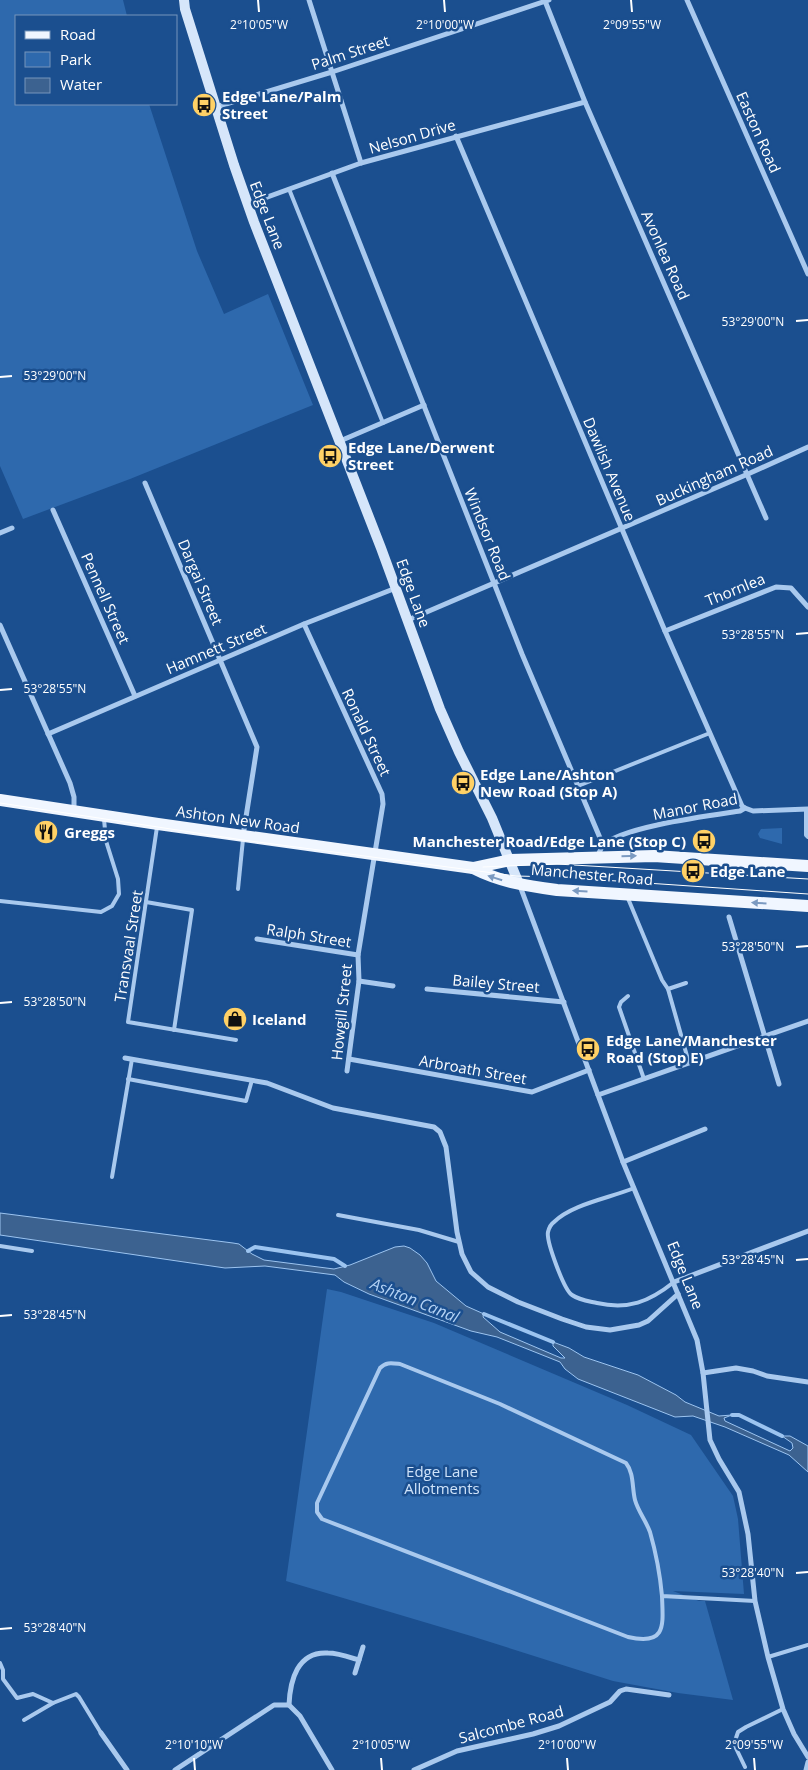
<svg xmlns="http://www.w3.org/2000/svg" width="808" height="1770" font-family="'Open Sans',sans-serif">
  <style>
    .green { fill: #2e69ad }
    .water { fill: #3c6290; stroke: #9cc4f0 }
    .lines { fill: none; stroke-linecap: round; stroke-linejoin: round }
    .stream { stroke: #9cc4f0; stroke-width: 4 }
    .lane { stroke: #a9c9ee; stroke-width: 4 }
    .street { stroke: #a9c9ee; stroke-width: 5 }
    .secondary { stroke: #d6e6fa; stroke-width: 10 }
    .primary { stroke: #f0f6ff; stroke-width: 12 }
    .tram { stroke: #fff; stroke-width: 1 }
    .oneway { fill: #7b9ac1 }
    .ticks { fill: none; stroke: #fff; stroke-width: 2 }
    .labels { text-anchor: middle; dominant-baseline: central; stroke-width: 5; stroke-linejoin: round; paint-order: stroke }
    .street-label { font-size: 15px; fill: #fff; stroke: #1b4f8f }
    .poi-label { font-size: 15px; font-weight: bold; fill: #fff; stroke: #1b4f8f; text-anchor: start }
    .park-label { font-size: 15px; fill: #cfe3fa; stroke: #1b4f8f }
    .water-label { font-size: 16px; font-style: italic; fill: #b5d3f5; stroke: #1b4f8f }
    .ticks-label { font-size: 12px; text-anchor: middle; fill: #fff; stroke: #1b4f8f; stroke-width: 5; stroke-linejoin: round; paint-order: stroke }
  </style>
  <rect width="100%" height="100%" fill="#1b4f8f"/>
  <g class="green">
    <path d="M0,0h123l4,16h-111v88h133l48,147 27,63 44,-20 45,111 -183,74 -107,40 -23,-53z"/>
    <path d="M782,828v16l-22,-6 -2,-4 3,-5z"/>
    <path d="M327,1289l14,3 93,31 193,82 64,30 42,61 5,23 6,75 -71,-3 26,10h6l28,99 -55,-7 -65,-12 -142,-45 -185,-55z"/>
  </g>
  <path class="water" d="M0,1213l233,30 6,1 13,10 12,6 70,9 16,-4 45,-18 9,-1 6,2 10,7 7,8 9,18 30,25 18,8 -1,3 17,15 61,26h4l-12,-12v-4l16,6 15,9 54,18 38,20 9,7 34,14 13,-1 -8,3 1,3 65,30 3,-3 -1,-5 -10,-7h8l18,10v26l-19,-17 -64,-28 -32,-11 -18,1 -97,-38 -13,-10 -5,-7 -63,-25 -26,-6 -102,-37 -25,-12 -9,-7 -70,-9 -40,2 -225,-33z"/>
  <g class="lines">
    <g class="stream">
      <path d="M248,1251l7,-4 79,12 11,7"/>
      <path d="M484,1314l69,28"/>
      <path d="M732,1415h7l43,21"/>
    </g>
    <g class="lane">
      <path d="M289,189l94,234"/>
      <path d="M578,786l132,-53"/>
      <path d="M806,809v26l2,2"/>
      <path d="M157,827l-29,195 108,18"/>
      <path d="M238,889l5,-50"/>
      <path d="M627,896l35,84 6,9"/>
      <path d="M0,901l101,11 11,-6 7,-12 -1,-15 -12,-38 -2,-22"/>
      <path d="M146,902l46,8 -18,120"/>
      <path d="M686,983l-18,6 21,74"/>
      <path d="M628,996l-7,6 -2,5 25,72"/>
      <path d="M128,1079l118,22 6,-21"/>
      <path d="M112,1177l20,-118"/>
      <path d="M634,1188c-24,10 -62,16 -80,34 -3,2 -5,6 -6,10 -2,9 16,58 24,63 7,5 16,6 25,8 31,7 52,-1 77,-21"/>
      <path d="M338,1215l81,15 40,12"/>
      <path d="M0,1246l32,5"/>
      <path d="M662,1596c1,29 5,50 -34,41l-306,-118 -5,-7v-9l63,-135c6,-6 11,-5 20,-4l100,40 126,59c8,10 6,25 9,37 3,11 11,21 15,32 6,21 10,42 12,64l93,5"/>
      <path d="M768,1657l40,-12"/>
      <path d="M0,1663l3,7v9l14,19 16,-4 20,9 23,-9 3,3 22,36"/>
      <path d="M24,1720l29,-17"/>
      <path d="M745,1767l-11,-23 4,-12 8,-5 37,-18"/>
    </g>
    <g class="street">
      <path d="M309,0l52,163"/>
      <path d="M687,0l121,274"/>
      <path d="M545,1l40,101 181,416"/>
      <path d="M216,107l116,-35 217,-72"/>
      <path d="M456,136l209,495 77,175 3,2"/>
      <path d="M332,173l190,481 81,191"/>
      <path d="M248,204l113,-41 224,-61"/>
      <path d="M340,441l84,-36"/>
      <path d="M145,483l112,264 -14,89"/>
      <path d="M53,510l82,186"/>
      <path d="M0,533l12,-5"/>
      <path d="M408,620l340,-146 60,-27"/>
      <path d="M304,624l78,170 1,10 -25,151 1,26 -12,90"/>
      <path d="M0,625l70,158 4,14v14"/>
      <path d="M665,631l111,-44 15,1 17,19"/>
      <path d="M48,734l256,-110 92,-36"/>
      <path d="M598,856c1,-3 3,-8 5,-10 15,-19 111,-31 137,-35l5,-3 8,3 55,-2"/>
      <path d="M520,886l103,276 74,178 6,33 7,67 9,19 20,33 9,42 7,67 13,56 15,52 11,25 14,23"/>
      <path d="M729,917l50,167"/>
      <path d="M257,939l101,16"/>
      <path d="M359,981l34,5"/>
      <path d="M427,989l137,13"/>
      <path d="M125,1058l142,25 66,25 101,19 6,5 6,15 11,85 5,22 9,18 17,15 30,15 44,17 24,8 24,3 29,-5 9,-4 30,-27"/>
      <path d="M349,1059l183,33 57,-22"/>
      <path d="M598,1095l210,-74"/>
      <path d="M623,1162l82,-33"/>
      <path d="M674,1282l134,-51"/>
      <path d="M703,1373l33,-5 17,3 14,5 41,6"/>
      <path d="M355,1673l8,-26"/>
      <path d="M101,1733l26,37"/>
      <path d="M175,1770l99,-65h15"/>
      <path d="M332,1770l-32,-54 -11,-11c1,-24 8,-54 39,-52 10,0 21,4 31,7"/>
      <path d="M414,1770l43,-19 76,-17 26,-8 51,-24 10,-11 6,-2 43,6"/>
      <path d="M806,1770l2,-8"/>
    </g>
    <path class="secondary" d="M184,0l1,9 49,156 20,57 127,326 59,161 19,43 33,66 27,66"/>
    <g class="primary">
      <path d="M0,800l158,24 315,44c27,14 54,18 84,22l251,16"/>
      <path d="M473,868l37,-8 144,-4 154,10"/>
    </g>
    <g class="tram">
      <path d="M0,803l243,37 273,36 42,1 250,17"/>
      <path d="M483,867l74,-3 251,15"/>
    </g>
  </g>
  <defs><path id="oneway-solid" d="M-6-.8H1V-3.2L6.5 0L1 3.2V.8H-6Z" transform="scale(1.25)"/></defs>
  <g class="oneway">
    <use href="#oneway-solid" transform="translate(629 856) rotate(-1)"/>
    <use href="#oneway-solid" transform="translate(495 878) rotate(-163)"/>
    <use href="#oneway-solid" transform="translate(580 891) rotate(-177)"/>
    <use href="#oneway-solid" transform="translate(759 903) rotate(-177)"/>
  </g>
  <path class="ticks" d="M258,0l1,12M444,0l1,12M631,0l1,12M796,321l12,-1M0,377l12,-1M796,634l12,-1M0,690l12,-1M796,947l12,-1M0,1003l12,-1M796,1260l12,-1M0,1316l12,-1M796,1573l12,-1M0,1629l12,-1M194,1758l1,12M381,1758l1,12M567,1758l1,12M754,1758l1,12"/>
  <defs>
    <g id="bus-disc" transform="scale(1.25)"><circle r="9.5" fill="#ffd166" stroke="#1b4f8f"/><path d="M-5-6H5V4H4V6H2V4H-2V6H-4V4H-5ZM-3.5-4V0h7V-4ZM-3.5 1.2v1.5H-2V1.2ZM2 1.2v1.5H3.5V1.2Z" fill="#111"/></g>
    <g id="restaurant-disc" transform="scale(1.25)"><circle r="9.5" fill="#ffd166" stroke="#1b4f8f"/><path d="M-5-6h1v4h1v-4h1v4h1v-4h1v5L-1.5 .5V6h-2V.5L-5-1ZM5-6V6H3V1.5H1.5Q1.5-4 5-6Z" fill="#111"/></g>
    <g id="shop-disc" transform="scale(1.25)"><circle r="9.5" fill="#ffd166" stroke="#1b4f8f"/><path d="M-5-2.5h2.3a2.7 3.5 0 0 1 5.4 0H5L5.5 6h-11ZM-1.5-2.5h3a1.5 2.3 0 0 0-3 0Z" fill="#111"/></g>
  </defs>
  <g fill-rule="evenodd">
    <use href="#bus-disc" x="204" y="105"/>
    <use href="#bus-disc" x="330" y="456"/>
    <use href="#bus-disc" x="463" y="783"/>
    <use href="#restaurant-disc" x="46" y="832"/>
    <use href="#bus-disc" x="704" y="841"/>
    <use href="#bus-disc" x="693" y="871"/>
    <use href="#shop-disc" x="235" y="1019"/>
    <use href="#bus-disc" x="588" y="1049"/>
  </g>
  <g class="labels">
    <g class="street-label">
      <text transform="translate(350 52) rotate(-18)">Palm Street</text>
      <text transform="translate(759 132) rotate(66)">Easton Road</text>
      <text transform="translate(412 136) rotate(-16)">Nelson Drive</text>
      <text transform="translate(268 215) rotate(69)">Edge Lane</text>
      <text transform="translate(666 255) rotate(66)">Avonlea Road</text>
      <text transform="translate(610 469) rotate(67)">Dawlish Avenue</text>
      <text transform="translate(714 475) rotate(-24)">Buckingham Road</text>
      <text transform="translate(488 534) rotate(68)">Windsor Road</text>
      <text transform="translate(201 582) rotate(67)">Dargai Street</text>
      <text transform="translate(735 589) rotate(-22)">Thornlea</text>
      <text transform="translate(414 593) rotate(70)">Edge Lane</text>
      <text transform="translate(106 598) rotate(66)">Pennell Street</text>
      <text transform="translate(216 648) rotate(-23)">Hamnett Street</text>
      <text transform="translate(367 732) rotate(65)">Ronald Street</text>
      <text transform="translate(695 806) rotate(-11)">Manor Road</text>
      <text transform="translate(238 819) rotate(8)">Ashton New Road</text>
      <text transform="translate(592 874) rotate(5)">Manchester Road</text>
      <text transform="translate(309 935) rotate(9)">Ralph Street</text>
      <text transform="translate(128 946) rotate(-81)">Transvaal Street</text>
      <text transform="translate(496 983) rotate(5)">Bailey Street</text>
      <text transform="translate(341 1012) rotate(-84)">Howgill Street</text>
      <text transform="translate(473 1069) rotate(10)">Arbroath Street</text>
      <text transform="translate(686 1275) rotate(68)">Edge Lane</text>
      <text transform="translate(511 1724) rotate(-15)">Salcombe Road</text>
    </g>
    <g class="poi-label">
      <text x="222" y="96">Edge Lane/Palm<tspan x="222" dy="17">Street</tspan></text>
      <text x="348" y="447">Edge Lane/Derwent<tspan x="348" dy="17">Street</tspan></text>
      <text x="480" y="774">Edge Lane/Ashton<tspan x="480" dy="17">New Road (Stop A)</tspan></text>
      <text x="64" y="832">Greggs</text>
      <text x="686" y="841" text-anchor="end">Manchester Road/Edge Lane (Stop C)</text>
      <text x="710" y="871">Edge Lane</text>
      <text x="252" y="1019">Iceland</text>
      <text x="606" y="1040">Edge Lane/Manchester<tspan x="606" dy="17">Road (Stop E)</tspan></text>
    </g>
    <g class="park-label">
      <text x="442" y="1471">Edge Lane<tspan x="442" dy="17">Allotments</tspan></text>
    </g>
    <g class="water-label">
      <text transform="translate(415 1300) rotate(22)">Ashton Canal</text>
    </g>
  </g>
  <g class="ticks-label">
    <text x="259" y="29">2°10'05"W</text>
    <text x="445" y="29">2°10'00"W</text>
    <text x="632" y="29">2°09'55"W</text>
    <text x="753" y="326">53°29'00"N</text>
    <text x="55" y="380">53°29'00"N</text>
    <text x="753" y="639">53°28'55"N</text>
    <text x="55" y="693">53°28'55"N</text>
    <text x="753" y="951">53°28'50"N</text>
    <text x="55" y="1006">53°28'50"N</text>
    <text x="753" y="1264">53°28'45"N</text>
    <text x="55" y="1319">53°28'45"N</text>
    <text x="753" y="1577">53°28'40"N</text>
    <text x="55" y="1632">53°28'40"N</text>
    <text x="194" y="1749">2°10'10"W</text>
    <text x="381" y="1749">2°10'05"W</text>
    <text x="567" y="1749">2°10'00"W</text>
    <text x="754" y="1749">2°09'55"W</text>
  </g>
  <rect x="15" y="15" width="162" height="90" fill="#1b4f8f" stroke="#7695bc"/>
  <rect x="25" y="31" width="25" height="8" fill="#f0f6ff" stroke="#7695bc"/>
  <text x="60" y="40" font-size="15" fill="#ffffff">Road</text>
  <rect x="25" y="52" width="25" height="15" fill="#2e69ad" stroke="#7695bc"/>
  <text x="60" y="65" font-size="15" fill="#ffffff">Park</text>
  <rect x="25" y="78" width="25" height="15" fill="#3c6290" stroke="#7695bc"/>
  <text x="60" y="90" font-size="15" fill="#ffffff">Water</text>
</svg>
